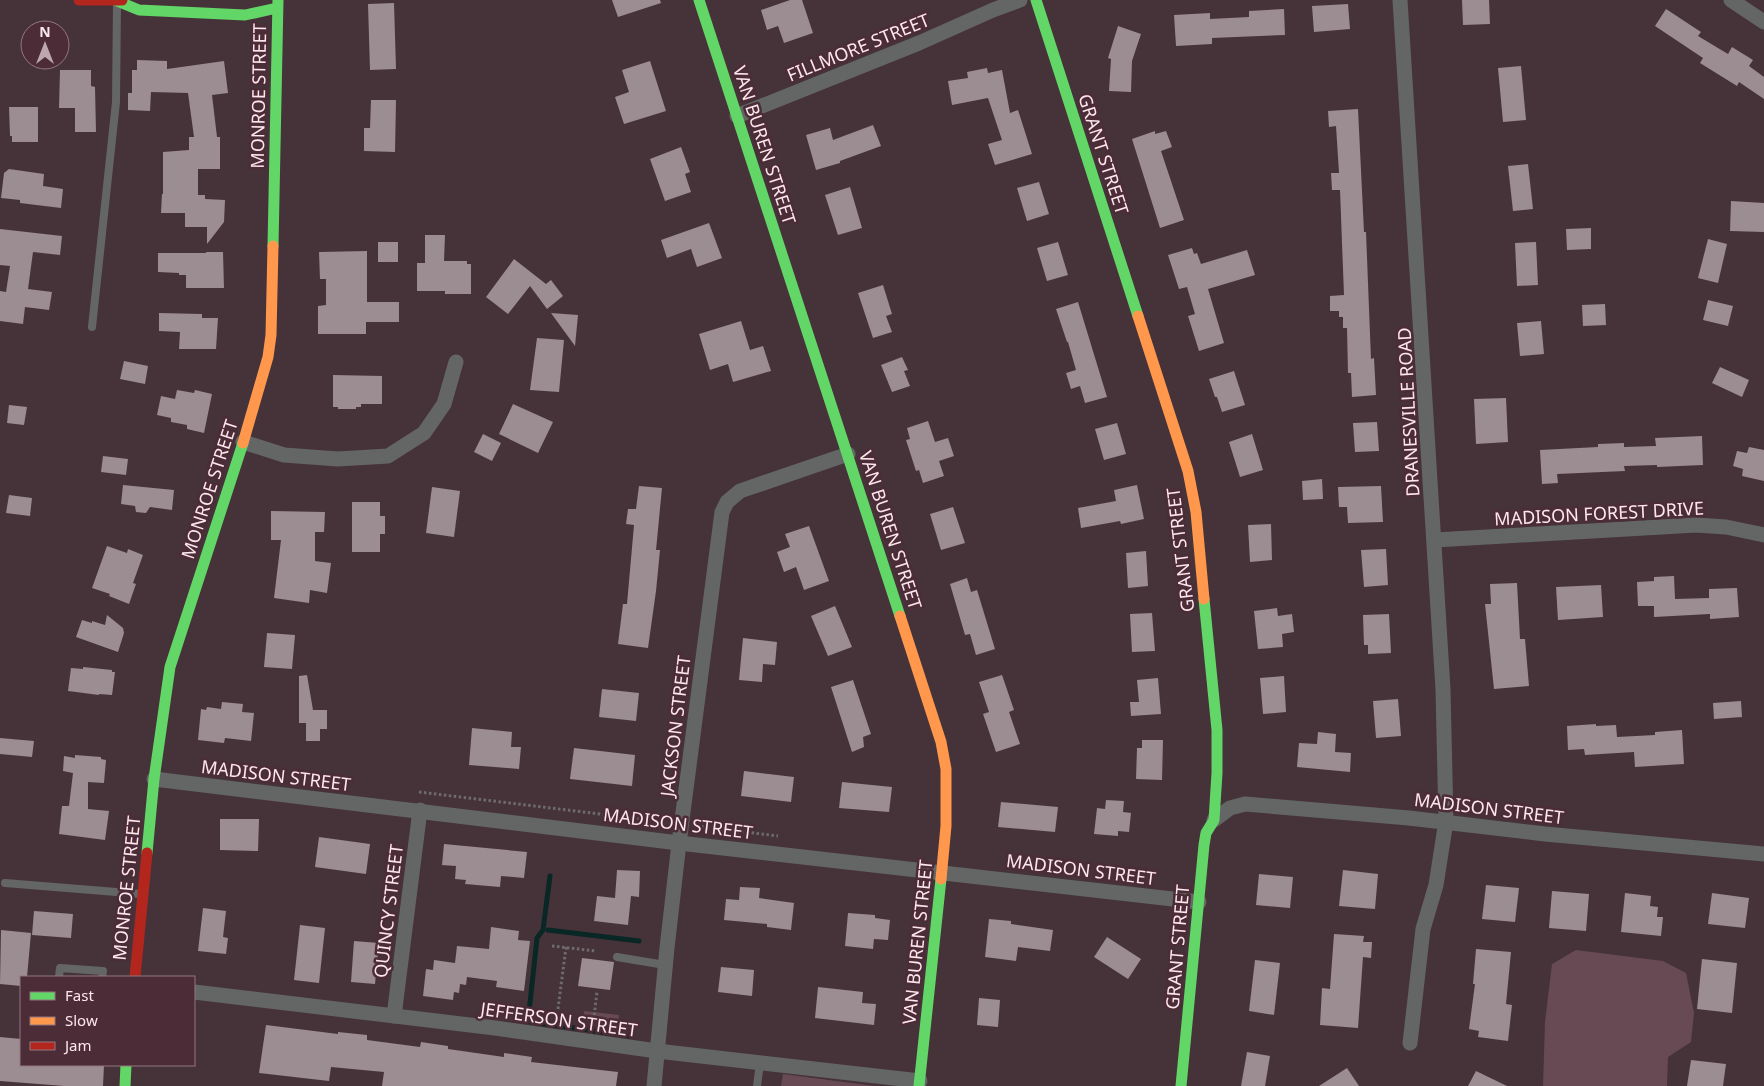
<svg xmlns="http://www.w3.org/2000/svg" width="1764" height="1086" font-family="'Noto Sans',sans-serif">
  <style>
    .green { fill: #674a54 }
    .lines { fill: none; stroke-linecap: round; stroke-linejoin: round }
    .stream { stroke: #092725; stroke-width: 5 }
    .building { fill: #9c8d92 }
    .path { stroke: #6e6b6c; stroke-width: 3; stroke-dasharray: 2.5 2.5; stroke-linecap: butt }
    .lane { stroke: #646666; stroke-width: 8 }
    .street { stroke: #646666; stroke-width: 15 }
    .fast { stroke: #63d668; stroke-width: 11 }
    .slow { stroke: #ff974d; stroke-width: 11 }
    .jam { stroke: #b3261e; stroke-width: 11 }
    .labels { text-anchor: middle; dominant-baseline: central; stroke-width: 5; stroke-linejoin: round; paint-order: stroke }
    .street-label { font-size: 18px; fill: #fde7ed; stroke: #4c2c37 }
  </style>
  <rect width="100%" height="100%" fill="#453339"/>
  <g class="green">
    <path d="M1576,950l87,11 23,12 8,40 -3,29 -23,15 -1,29h-124l2,-64 7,-58z"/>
    <path d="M584,1011l35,4 -1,9 -35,-5z"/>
    <path d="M783,1074l91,12h-93z"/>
  </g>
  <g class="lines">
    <g class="stream">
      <path d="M548,930l91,11"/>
      <path d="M529,1012l8,-74 6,-8 7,-54"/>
      <path d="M531,1022l59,8"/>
      <path d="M594,1031l36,5"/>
    </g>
  </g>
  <g class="building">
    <path d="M612,0h48l1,3 -43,14z"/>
    <path d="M790,0h12l11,33 -29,10 -6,-17 -11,4 -6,-20z"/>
    <path d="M1462,0h27l1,24 -27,1z"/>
    <path d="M394,3l2,66 -26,1 -2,-66z"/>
    <path d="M1348,4l2,25 -36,3 -2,-26z"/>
    <path d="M1284,9l1,26 -73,3v6l-36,2 -2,-31 36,-2v6l39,-2v-6z"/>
    <path d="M1666,9l35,23 -3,4 30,18 4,-7 21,13 -4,6 15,11v22l-25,-17 -2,4 -37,-23 3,-5 -48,-32z"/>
    <path d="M1118,26l23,8 -9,27 -1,31 -22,-1 2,-32 -3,-1z"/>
    <path d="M137,60l30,1v8l57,-8 4,32 -16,2 5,42h3v32h-22v26h7v4l20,1 -1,22 -17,22v-17h-22v-14h-24l1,-19h1v-42l26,-2v-13h5l-6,-44 -37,-1 -1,19 -22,-1v-17h4v-23h5z"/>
    <path d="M650,61l16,50 -42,13 -9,-27 14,-5 -7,-22z"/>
    <path d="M1521,66l5,54 -23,2 -5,-54z"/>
    <path d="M987,68l1,5 14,-3 8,43 8,-3 14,44 -37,11 -7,-21 14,-4 -14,-42 -36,7 -4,-24 20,-3 -1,-6z"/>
    <path d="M60,70h31v16l4,1 1,45h-21v-24h-16z"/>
    <path d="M371,100h25l-1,52 -31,-1v-23h6z"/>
    <path d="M9,107h29v35h-26v-6h-2z"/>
    <path d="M1358,109l6,123h2l5,127 3,-1 2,37 -24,2 -1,-24h-3l-1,-45h-4v-11h-4v-6h-9v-15l14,-1 -4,-105h-8l-1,-17h8l-3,-47 -7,1 -1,-16z"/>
    <path d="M873,125l8,21 -41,15v2l-24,7 -10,-35 24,-7 3,12z"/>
    <path d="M1155,131v3l11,-3 6,16 -11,4 23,69 -24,8 -28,-89z"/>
    <path d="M681,147l9,25 -5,2 6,18 -26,9 -15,-42z"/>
    <path d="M1528,164l5,45 -20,2 -5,-45z"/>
    <path d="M9,169l35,5 -1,12 20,3 -2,19 -41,-5v-3l-19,-2 3,-25z"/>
    <path d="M1039,182l10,32 -22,7 -10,-33z"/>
    <path d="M850,187l12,41 -24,7 -13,-40z"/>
    <path d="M1731,201l33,2v29l-34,-1z"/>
    <path d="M709,223l13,35 -25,9 -6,-18 -24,9 -6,-18z"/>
    <path d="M1591,228v21l-24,1 -1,-21z"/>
    <path d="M0,229l62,7 -2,19 -27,-3 -5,37 24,3 -3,18 -24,-3 -2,17 -23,-3v-30l6,1 4,-26 -10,-1z"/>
    <path d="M425,235h20l-1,26h23v3h4v30h-26v-3h-28v-28h8z"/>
    <path d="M1708,239l19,5 -9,39 -20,-5z"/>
    <rect x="378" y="242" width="20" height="20"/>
    <path d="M1058,242l10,33 -21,6 -10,-33z"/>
    <path d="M1536,242l2,43 -21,1 -2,-43z"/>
    <path d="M1192,248l2,6 3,-1 4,11 46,-14 8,25 -47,14 16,54 -25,8 -11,-35 7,-2 -8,-27 -8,2 -11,-34z"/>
    <path d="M367,251v51h32v20h-33v12h-48v-28l8,-1v-26h-6l-1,-27z"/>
    <path d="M206,252h17l1,36h-38v-13h-7v-2l-21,-1v-19h48z"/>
    <path d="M514,259l32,25 5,-4 12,16 -16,13 -17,-23 -22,28 -22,-17z"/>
    <path d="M883,285l9,29 -6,2 6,16 -19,6 -15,-45z"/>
    <path d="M1708,300l25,6 -5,20 -25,-6z"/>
    <path d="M1078,302l29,95 -22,6 -5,-17 -9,3 -5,-16 10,-3 -8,-28h-1l-11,-33z"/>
    <path d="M1605,304l1,21 -23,1 -1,-21z"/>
    <path d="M159,313l43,1v4h16l-2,31h-37l1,-17 -21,-1z"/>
    <path d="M551,313l27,2 -3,31z"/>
    <path d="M741,321l9,29 13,-4 8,25 -38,11 -5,-18 -18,6 -11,-36z"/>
    <path d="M1541,321l3,33 -24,2 -3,-33z"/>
    <path d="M537,338l27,2 -5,52 -29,-2z"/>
    <path d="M902,357l6,13 -4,1 6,15 -18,6 -11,-27z"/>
    <path d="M124,361l24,5 -3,18 -25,-5z"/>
    <path d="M1720,367l29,13 -7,17 -30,-14z"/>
    <path d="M1234,371l11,34 -23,7 -5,-15h-2l-6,-18z"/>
    <path d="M333,375l49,1v28h-21v3h-5v2h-18v-2h-5z"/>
    <path d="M177,390l17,3 1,-3 17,4 -8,39 -17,-4v-4l-16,-3v-4l-14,-3 4,-19 14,3z"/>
    <path d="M1506,398l2,44 -32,2 -2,-45z"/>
    <path d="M513,404l40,18 -15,31 -39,-19z"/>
    <path d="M9,405l18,2 -3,18 -17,-2z"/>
    <path d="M928,421l7,21 13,-4 6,18 -15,5 5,15 -21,7 -4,-13 -3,1 -10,-31 4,-1 -3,-11z"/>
    <path d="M1377,422l2,29 -24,1 -2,-29z"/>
    <path d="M1117,423l9,31 -22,6 -9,-31z"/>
    <path d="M483,434l18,9 -9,18 -18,-9z"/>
    <path d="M1252,434l11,36 -23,7 -11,-35z"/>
    <path d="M1702,436l1,29 -46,2v-2l-33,1 1,5 -68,3 1,9 -16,1 -2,-34 58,-3v-3l26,-1v4l32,-1 -1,-8z"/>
    <path d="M1749,447l15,3v31l-22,-5 1,-7 -10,-3 4,-15 10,2z"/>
    <path d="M103,456l25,3 -2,16 -25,-3z"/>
    <path d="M1322,479l1,20 -20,1 -1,-19z"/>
    <path d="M123,485l51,5 -2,20 -22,-3 -4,6 -10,-1 -1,-6 -14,-2z"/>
    <path d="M1137,485l7,34 -23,5 -1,-3 -39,7 -3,-20 38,-7 -2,-11z"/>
    <path d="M639,486l23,2 -6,62h4l-4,41 -8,57 -30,-4 5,-40h4l7,-79 -8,-1 2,-15h8z"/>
    <path d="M1381,486l2,36 -35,1 -1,-16h-8l-1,-20z"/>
    <path d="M432,487l28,4 -6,46 -28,-4z"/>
    <path d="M9,495l23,3 -2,18 -24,-3z"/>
    <path d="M352,502h28v14h5v18h-5v18h-28z"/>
    <path d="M953,507l12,36 -24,7 -11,-36z"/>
    <path d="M271,511l54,1 -1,20h-9v29l16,2 -4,30 -17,-3 -1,13 -35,-5 7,-58h-10z"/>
    <path d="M1271,524l1,36 -22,2 -2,-37z"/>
    <path d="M809,526l20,55 -25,9 -8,-23 -12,5 -7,-20 13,-5 -5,-13z"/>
    <path d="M107,546l20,7 1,-4 15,6 -10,28 3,1 -7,20 -20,-8 1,-2 -18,-6z"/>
    <path d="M1386,549l2,36 -24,2 -3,-37z"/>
    <path d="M1146,551l2,35 -20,2 -2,-35z"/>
    <path d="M1674,576l1,23 34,-1v-9l28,-1 2,29 -29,2v-5l-56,3v-11h-16l-1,-24 17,-1v-4z"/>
    <path d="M967,578l4,14 6,-2 18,59 -19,6 -6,-21 -5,1 -15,-51z"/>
    <path d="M1517,583l3,56h5l4,47 -35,3 -9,-85h6l-1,-20z"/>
    <path d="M1601,585l2,32 -45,3 -2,-33z"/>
    <path d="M835,606l17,41 -24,9 -17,-40z"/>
    <path d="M1277,608l1,8 14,-2 2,18 -12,2 1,13 -25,2 -4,-38z"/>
    <path d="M1152,613l3,38 -23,1 -2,-38z"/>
    <path d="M1389,614l2,39 -23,1v-9h-4l-1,-30z"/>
    <path d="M107,615l16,13 1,5 -6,19 -42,-15 6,-17 10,3v-2l13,4z"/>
    <path d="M267,633l28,2 -3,34 -28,-2z"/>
    <path d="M743,638l34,4 -2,23 -12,-1 -1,18 -23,-2z"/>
    <path d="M83,667l29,3v2h3l-3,23 -13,-1v1l-31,-4 3,-23 12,1z"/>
    <path d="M307,675l6,35h14v19h-7v12h-14v-18h-7v-47z"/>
    <path d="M1002,675l12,35 -5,2 11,32 -24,8 -13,-38 6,-2 -10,-30z"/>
    <path d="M1284,676l2,36 -23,2 -3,-36z"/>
    <path d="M1158,678l3,36 -30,2 -1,-14h9l-2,-22z"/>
    <path d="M853,680l18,54 -8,3 1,10 -12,5 -21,-65z"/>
    <path d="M602,689l37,4 -3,28 -37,-4z"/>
    <path d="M1398,699l3,37 -25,2 -3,-37z"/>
    <path d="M1741,701l1,16 -28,2 -1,-16z"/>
    <path d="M222,702l21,2 -1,8 12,1 -3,28 -26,-3 -1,5 -26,-3 3,-31 5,1 1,-3 14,2z"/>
    <path d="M1596,724v2l20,-1 1,12 38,-2v-3l27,-2 2,34 -49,3 -1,-15 -49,3 -1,-6 -16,1 -1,-24z"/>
    <path d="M472,728l40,4 -1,15h10l-2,22 -50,-4z"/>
    <path d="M1318,732l18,2 -1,18 16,1 -1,19 -53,-5 2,-24 18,1z"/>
    <path d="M0,738l34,3 -2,16 -32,-3z"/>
    <path d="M1142,740h21l-1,40 -26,-1 1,-31h5z"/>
    <path d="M574,748l61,7 -3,31 -62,-7z"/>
    <path d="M75,755l26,2v2l5,1 -2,23 -16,-1v27l21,2 -4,29 -46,-6 3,-28h7l4,-33 -10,-2 1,-15 11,2z"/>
    <path d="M744,771l50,6 -3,25 -50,-6z"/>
    <path d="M842,782l50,5 -3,25 -50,-4z"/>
    <path d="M1106,800l18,1 -1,11 8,1 -2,19 -11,-1v5l-24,-2 3,-26 8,1z"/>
    <path d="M1001,802l57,5 -3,25 -57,-5z"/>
    <path d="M220,819h39l-1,32 -38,-1z"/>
    <path d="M319,837l51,7 -4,30 -51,-7z"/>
    <path d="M444,844l83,8 -3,26 -23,-2 -1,11 -35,-3 1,-4 -11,-1 1,-13 -14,-1z"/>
    <path d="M617,870l23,1 -1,26 -8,-1 -3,29 -34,-4 3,-25 18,2z"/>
    <path d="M1343,870l35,4 -3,35 -36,-3z"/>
    <path d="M1259,874l34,3 -3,31 -34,-3z"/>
    <path d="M1486,885l33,3 -4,34 -33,-3z"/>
    <path d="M740,887l20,1 -1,10 35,5 -3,27 -24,-3v-3l-43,-4 2,-21 13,1z"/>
    <path d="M1552,891l37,3 -3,37 -37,-3z"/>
    <path d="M1625,893l26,3 -1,10 8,1 -1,10h6l-2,19 -40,-4z"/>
    <path d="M1712,893l37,5 -4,30 -37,-4z"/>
    <path d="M203,908l23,3 -3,26 5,1 -2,16 -28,-3z"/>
    <path d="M34,911l39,3 -2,24 -39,-3z"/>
    <path d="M848,913l27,2v3l15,2 -2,20 -14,-1 -1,10 -28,-3z"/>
    <path d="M989,919l22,2v3l42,6 -3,21 -32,-4 -2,14 -31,-4z"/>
    <path d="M300,925l25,3 -6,55 -25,-3z"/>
    <path d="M491,927l28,4 -1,9 12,1 -6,50 -28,-4 1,-6 -30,-4 -1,8 -6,-1 -1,9 -5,-1 -1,8 -30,-4 3,-27 7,1 1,-10 21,3 2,-17 32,3z"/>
    <path d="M1,930l30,3 -4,44h-6v9l-21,-2z"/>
    <path d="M1334,934l30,2 -1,6h9l-1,16 -8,-1 -5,71 -38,-3 2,-37 8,1z"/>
    <path d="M1107,937l34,22 -13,20 -34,-22z"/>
    <path d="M354,941l25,2 -4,41 -24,-2z"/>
    <path d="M1476,949l35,3 -5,52 6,1 -4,36 -30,-4 1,-6 -10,-2 6,-45h-2z"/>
    <path d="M582,958l32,4 -4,28 -32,-4z"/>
    <path d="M1702,959l35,4 -5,50 -35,-4z"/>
    <path d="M1255,960l25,3 -6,52 -25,-4z"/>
    <path d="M721,967l33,3 -2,26 -34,-4z"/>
    <path d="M818,987l45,5 -1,11 14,1 -2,21 -59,-7z"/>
    <path d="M979,998l21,2 -2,27 -21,-2z"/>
    <path d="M266,1025l72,9v-2l29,3v5l53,7 1,-5 27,4v3l56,8v-4l28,4 -1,5 87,10 -2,14h-234l2,-14 -53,-5 -2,14 -70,-8z"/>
    <path d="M0,1037l21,2v26h83l-1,21h-39l-64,-5z"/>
    <path d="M1247,1052l23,4 -5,30h-24z"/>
    <path d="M1691,1060l35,4 -3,22h-36z"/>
    <path d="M1347,1068l12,18h-40z"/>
    <path d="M1476,1071l31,15h-39z"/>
  </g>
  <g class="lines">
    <g class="path">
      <path d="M419,792l247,30"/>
      <path d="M697,826l81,10"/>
      <path d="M552,946l44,5"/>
      <path d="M558,1009l8,-62"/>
      <path d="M593,1025l4,-33"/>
    </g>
    <g class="lane">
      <path d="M92,327l24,-225 1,-100"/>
      <path d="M5,883l136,11"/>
      <path d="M617,957l48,8"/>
      <path d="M59,977l1,-9 43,3 -1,6"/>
      <path d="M757,1086l3,-23"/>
    </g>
    <g class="street">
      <path d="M1400,0l43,689 3,132 -10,64 -13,44 -13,114"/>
      <path d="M1731,0l33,22"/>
      <path d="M737,116l182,-73 74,-33 27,-10"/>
      <path d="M243,442l41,13 54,4 50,-3 36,-23 20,-29 12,-42"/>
      <path d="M1435,540l261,-15 30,2 38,8"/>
      <path d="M154,779l525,64 520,59"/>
      <path d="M1214,820l16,-12 15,-4 164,14 136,16 219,20"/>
      <path d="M194,992l301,36 162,23 263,30"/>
      <path d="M394,1016l26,-206"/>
      <path d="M654,1086l13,-138 12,-105 43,-331 5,-10 13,-11 108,-37"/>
    </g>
    <g class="fast">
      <path d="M699,0l201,616"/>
      <path d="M1036,0l102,316"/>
      <path d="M117,1l22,9 106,5 32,-7"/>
      <path d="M273,246l5,-246"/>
      <path d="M147,853l7,-74 16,-112 73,-224"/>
      <path d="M125,1086l1,-21"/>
      <path d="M919,1086l22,-207"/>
      <path d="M1181,1086l23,-241 2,-12 8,-13 3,-47v-43l-13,-131"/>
    </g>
    <g class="slow">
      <path d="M1138,316l50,155 8,41 8,87"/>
      <path d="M243,443l25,-86 3,-22 2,-89"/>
      <path d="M900,616l41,126 5,27v57l-5,53"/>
    </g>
    <g class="jam">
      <path d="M79,0h43"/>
      <path d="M135,977l12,-124"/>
    </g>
  </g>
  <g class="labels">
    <g class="street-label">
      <text transform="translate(858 47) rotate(-22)">FILLMORE STREET</text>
      <text transform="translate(258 96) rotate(-89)">MONROE STREET</text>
      <text transform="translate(765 145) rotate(72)">VAN BUREN STREET</text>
      <text transform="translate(1104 154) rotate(72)">GRANT STREET</text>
      <text transform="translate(1408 412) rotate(-93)">DRANESVILLE ROAD</text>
      <text transform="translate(209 489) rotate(-72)">MONROE STREET</text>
      <text transform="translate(1599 513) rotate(-3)">MADISON FOREST DRIVE</text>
      <text transform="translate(891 530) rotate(72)">VAN BUREN STREET</text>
      <text transform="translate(1180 550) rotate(-97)">GRANT STREET</text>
      <text transform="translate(675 726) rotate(-83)">JACKSON STREET</text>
      <text transform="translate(276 775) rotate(7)">MADISON STREET</text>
      <text transform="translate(1489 808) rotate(7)">MADISON STREET</text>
      <text transform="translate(678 823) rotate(7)">MADISON STREET</text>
      <text transform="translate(1081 869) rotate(7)">MADISON STREET</text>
      <text transform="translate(126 888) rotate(-84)">MONROE STREET</text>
      <text transform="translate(388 911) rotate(-83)">QUINCY STREET</text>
      <text transform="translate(917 942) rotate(-84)">VAN BUREN STREET</text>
      <text transform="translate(1177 947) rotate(-85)">GRANT STREET</text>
      <text transform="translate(559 1019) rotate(8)">JEFFERSON STREET</text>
    </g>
  </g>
  <rect x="20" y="976" width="175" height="90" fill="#4c2c37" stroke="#937780"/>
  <rect x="30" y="992" width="25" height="8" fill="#63d668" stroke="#937780"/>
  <text x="65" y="1001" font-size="15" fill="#fde7ed">Fast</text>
  <rect x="30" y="1017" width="25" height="8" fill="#ff974d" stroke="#937780"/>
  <text x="65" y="1026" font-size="15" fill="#fde7ed">Slow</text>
  <rect x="30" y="1042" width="25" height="8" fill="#b3261e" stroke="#937780"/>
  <text x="65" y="1051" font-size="15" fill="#fde7ed">Jam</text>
  <g transform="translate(45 45)"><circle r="24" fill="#4c2c37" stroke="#937780"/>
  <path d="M0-4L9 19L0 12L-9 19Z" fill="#bda8ae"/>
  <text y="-8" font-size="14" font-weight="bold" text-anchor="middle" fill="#fde7ed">N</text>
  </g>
</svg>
